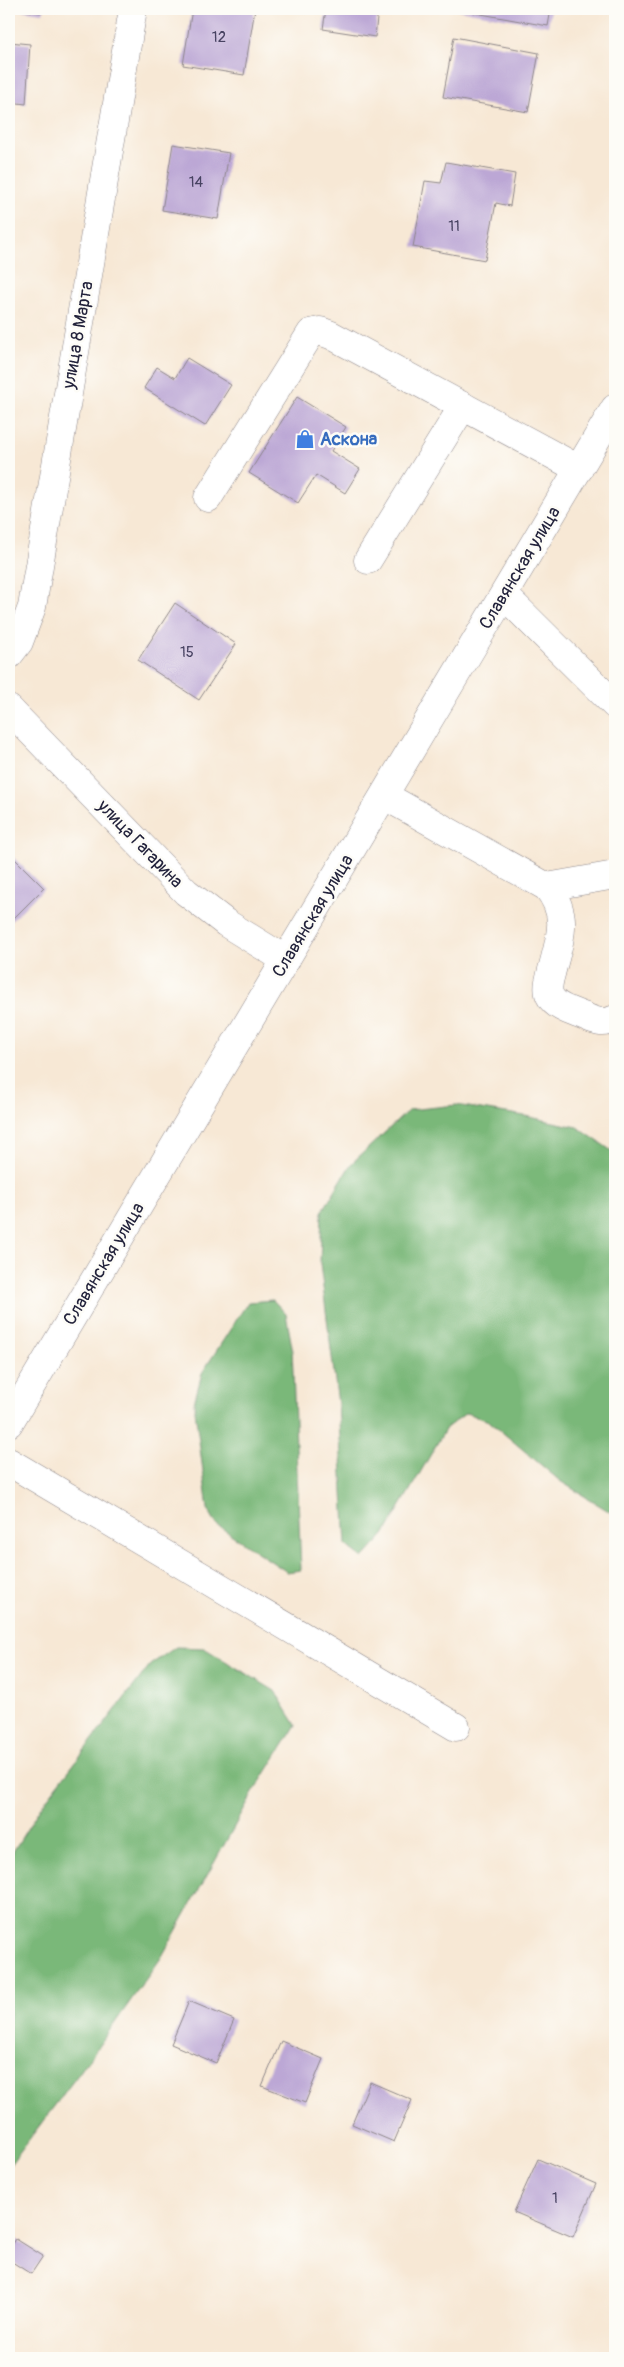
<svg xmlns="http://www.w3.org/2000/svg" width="624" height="2367" font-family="Pangolin,sans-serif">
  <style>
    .forest { fill: #7ab879; stroke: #4e6d5a }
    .building { fill: #bca7d5 }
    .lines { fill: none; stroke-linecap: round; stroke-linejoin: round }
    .minor-casing { stroke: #8c8588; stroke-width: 29 }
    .minor { stroke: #fff; stroke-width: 28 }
    .labels { text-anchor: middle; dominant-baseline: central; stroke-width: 5; stroke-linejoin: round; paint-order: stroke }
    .number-label { font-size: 15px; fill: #484362 }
    .street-label { font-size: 18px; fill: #22223b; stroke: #fdfcf7 }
    .shop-label { font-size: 18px; font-weight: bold; fill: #366cbe; stroke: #fdfcf7; text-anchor: start }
  </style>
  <rect width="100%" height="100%" fill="#fdfcf7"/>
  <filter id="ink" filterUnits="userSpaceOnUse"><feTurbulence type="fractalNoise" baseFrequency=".02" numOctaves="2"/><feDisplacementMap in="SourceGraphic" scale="10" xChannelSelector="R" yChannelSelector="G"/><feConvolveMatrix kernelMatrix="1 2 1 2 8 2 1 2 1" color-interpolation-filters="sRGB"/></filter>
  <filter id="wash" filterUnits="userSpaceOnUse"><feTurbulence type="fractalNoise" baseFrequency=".0096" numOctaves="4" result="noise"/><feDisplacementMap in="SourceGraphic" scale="20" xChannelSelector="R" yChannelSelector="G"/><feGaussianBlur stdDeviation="1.12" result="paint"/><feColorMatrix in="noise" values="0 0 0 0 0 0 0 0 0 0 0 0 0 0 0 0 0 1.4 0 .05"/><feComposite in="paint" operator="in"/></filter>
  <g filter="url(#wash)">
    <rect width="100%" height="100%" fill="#f7e8d5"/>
    <g class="forest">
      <path d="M456,1105l69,11 52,11 38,26v362l-55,-34 -71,-60 -23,-8 -20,15 -62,107 -21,23 -17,-13 -8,-141 -18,-140 2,-52 29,-48 58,-54z"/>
      <path d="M273,1300l13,14 6,33 9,223 -14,2 -70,-47 -9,-16 -14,-106 8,-30 46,-71z"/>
      <path d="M176,1647l28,1 71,43 21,34 -43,68 -92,165 -81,114 -71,94v-308l31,-50 110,-143z"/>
    </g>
    <g id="blocks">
      <g class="building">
        <path d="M13,9h31l-1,4z"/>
        <path d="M192,9h63l-11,66 -61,-10z"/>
        <path d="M326,9h52l-3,28 -52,-8z"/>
        <path d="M453,9h98l-3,17z"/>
        <path d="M454,37l85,16 -11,59 -85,-15z"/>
        <path d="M9,42l21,2 -4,60 -17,-2z"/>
        <path d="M173,144l56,9 -11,66 -56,-9z"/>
        <path d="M446,162l69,12 -5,32 -14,-3 -11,57 -72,-13 12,-66 16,2z"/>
        <path d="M187,358l44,27 -26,41 -61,-38 13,-21 18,11z"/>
        <path d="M297,397l49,30 -15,24 29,18 -15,24 -29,-18 -18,28 -49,-30z"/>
        <path d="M175,603l61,41 -37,56 -61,-40z"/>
        <path d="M9,853l35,35 -35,35z"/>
        <path d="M189,2001l45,19 -18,43 -45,-19z"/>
        <path d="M281,2041l42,18 -18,44 -43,-17z"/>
        <path d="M370,2082l42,18 -18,42 -42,-18z"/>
        <path d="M538,2159l58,25 -23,53 -59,-25z"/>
        <path d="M16,2239l27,17 -12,18 -22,-14v-10z"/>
      </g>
    </g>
  </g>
  <g filter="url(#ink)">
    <use href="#blocks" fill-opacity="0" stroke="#8c8588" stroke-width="1"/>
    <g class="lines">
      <g class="minor-casing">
        <g id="minor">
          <path d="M208,498l103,-165 9,-2 11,4 248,134"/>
          <path d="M368,560l95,-154"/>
          <path d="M504,595l111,110"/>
          <path d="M9,655l10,-13 13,-35 101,-598"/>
          <path d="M9,709l177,183 40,31 60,37"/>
          <path d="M385,796l162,91c24,30 12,53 4,87 -2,6 -4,16 -1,22 5,11 23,16 33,20 11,5 20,9 32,3"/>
          <path d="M547,887l68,-12"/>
          <path d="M9,1423l606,-1015"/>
          <path d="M9,1462l447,265"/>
        </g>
      </g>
      <use href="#minor" class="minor"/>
    </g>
  </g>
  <defs>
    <g id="shop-bare" transform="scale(1.5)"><path d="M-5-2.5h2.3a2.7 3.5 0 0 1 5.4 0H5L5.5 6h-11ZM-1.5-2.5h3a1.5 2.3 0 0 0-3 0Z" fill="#3f7fe0" stroke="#fdfcf7" stroke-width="2.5" paint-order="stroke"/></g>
  </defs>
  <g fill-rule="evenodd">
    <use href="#shop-bare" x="305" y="439"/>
  </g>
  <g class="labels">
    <g class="number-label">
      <text x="219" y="37">12</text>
      <text x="196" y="182">14</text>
      <text x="454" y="226">11</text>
      <text x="187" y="652">15</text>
      <text x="555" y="2198">1</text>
    </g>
    <g class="street-label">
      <text transform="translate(78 335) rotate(-80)">улица 8 Марта</text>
      <text transform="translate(520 568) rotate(-59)">Славянская улица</text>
      <text transform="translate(140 844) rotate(46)">улица Гагарина</text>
      <text transform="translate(313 916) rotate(-59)">Славянская улица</text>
      <text transform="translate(104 1264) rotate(-59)">Славянская улица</text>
    </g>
    <g class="shop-label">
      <text x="320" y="439">Аскона</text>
    </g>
  </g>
  <rect width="624" height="2367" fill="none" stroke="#fdfcf7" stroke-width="30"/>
</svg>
